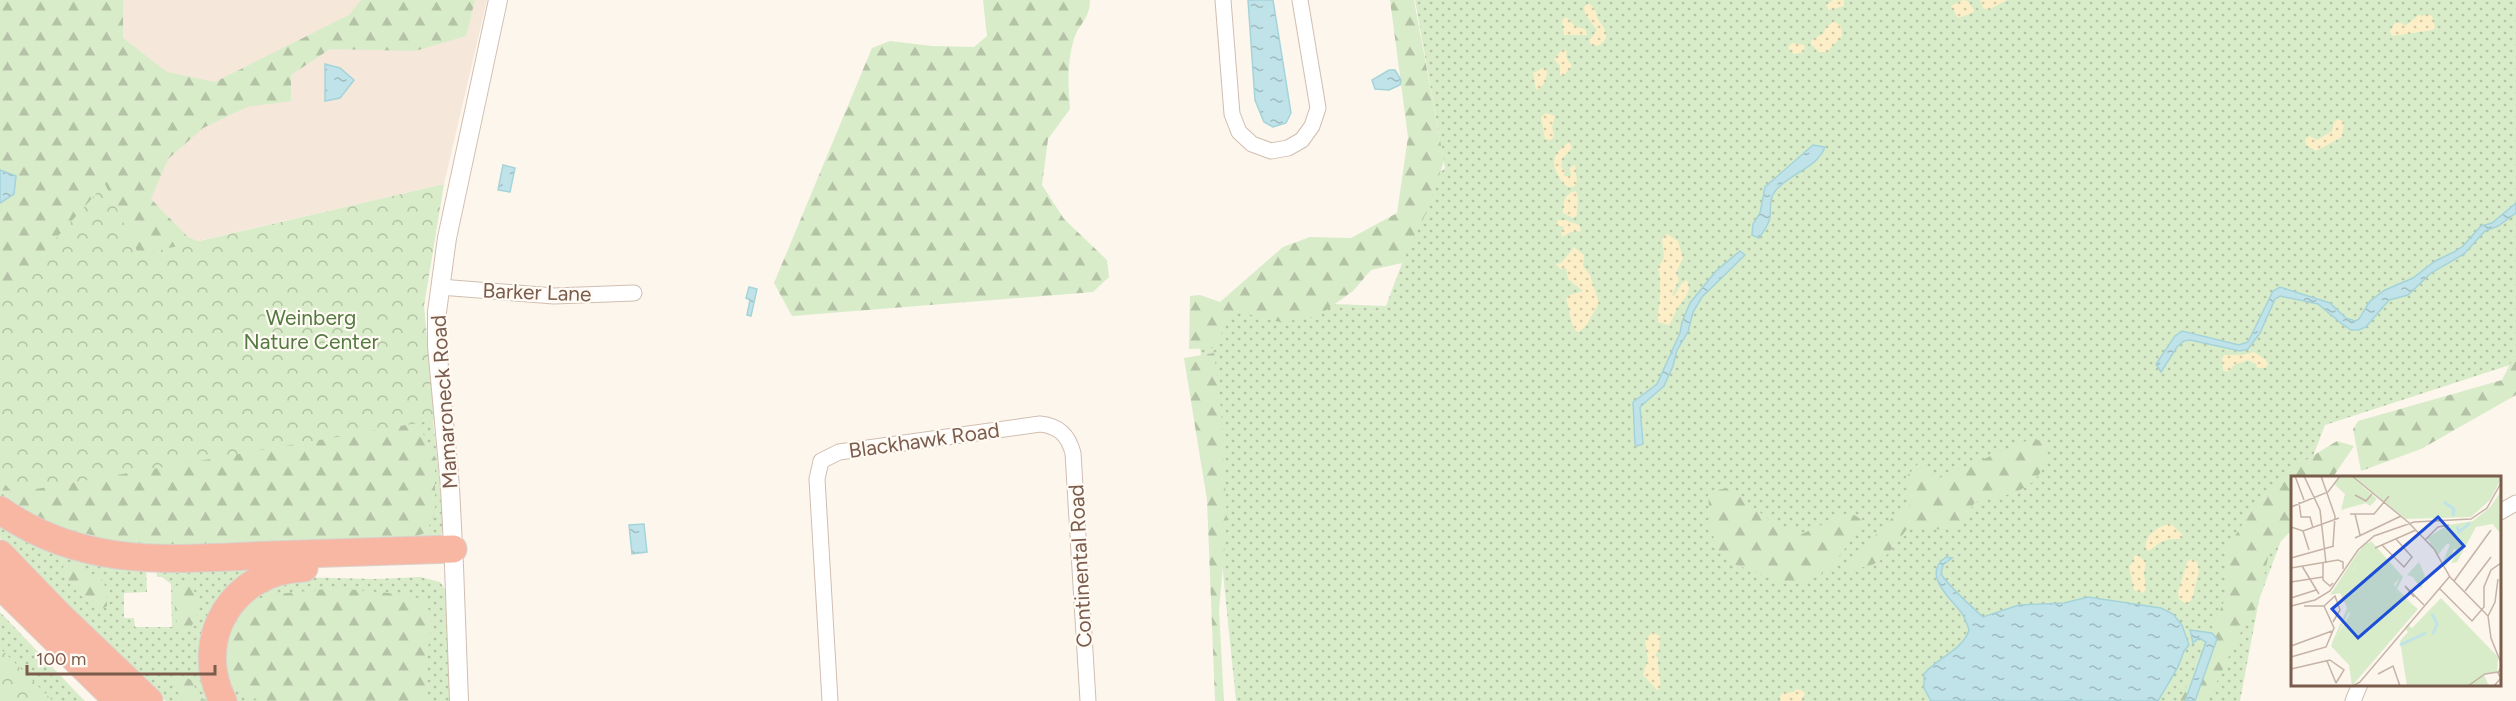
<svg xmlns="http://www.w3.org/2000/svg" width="2516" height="701" font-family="Figtree,sans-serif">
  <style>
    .residential { fill: #f5e8da }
    .grass { fill: url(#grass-dots) }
    .forest { fill: url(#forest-firs) }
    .sand { fill: url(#sand-dots) }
    .park { fill: url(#park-crowns) }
    .water { fill: url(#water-ripples); stroke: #a5d3da; stroke-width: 1.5 }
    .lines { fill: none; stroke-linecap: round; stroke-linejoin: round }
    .minor-casing { stroke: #d1beb0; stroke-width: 17 }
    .tertiary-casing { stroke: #d1beb0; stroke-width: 20 }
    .motorway-casing { stroke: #dad1cd; stroke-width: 29 }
    .minor { stroke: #fff; stroke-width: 15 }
    .tertiary { stroke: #fff; stroke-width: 18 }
    .motorway { stroke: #f7b7a3; stroke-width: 27 }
    .labels { text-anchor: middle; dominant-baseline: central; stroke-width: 4.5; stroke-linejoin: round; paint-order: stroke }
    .street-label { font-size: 21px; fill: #7a5c4d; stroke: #fffaf3 }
    .park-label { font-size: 21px; fill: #537a41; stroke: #fffaf3 }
    .inset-river { fill: none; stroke: #bfe3e8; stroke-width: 3 }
    .inset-road { fill: none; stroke: #c5b3a7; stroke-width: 1.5 }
    .view { fill: #1d4ed8; fill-opacity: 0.15; stroke: #1d4ed8; stroke-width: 3 }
    .inset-edge { fill: none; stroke: #7a5c4d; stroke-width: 3 }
  </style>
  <defs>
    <pattern id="grass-dots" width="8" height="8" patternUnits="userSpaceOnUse" patternTransform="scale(1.5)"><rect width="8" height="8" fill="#d8ecc9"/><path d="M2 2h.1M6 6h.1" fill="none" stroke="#b4c2a5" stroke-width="1.8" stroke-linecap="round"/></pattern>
    <pattern id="forest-firs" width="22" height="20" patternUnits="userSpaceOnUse" patternTransform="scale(1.5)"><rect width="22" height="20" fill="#d8ecc9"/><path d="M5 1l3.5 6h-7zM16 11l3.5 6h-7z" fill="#b4c2a5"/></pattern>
    <pattern id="sand-dots" width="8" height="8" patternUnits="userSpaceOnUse" patternTransform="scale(1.5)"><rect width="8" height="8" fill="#fcefc7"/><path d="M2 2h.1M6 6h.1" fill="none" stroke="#d1c5a4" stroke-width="1.8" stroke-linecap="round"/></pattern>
    <pattern id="park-crowns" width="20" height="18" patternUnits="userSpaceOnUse" patternTransform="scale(1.5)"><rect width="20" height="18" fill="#d8ecc9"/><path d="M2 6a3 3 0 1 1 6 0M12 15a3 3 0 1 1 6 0" fill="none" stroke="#b4c2a5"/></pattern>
    <pattern id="water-ripples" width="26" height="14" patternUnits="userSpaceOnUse" patternTransform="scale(1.5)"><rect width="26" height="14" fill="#bfe3e8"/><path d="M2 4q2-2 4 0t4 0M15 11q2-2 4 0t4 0" fill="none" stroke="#a0bbbe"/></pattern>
  </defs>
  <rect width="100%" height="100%" fill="#fdf6ec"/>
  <path class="residential" d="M0,0h487l-43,184 -306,71z"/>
  <g class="grass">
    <path d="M1415,0h1101v363l-191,62 -20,52 -13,1v33l-33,89 -19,101h-1004l-36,-355 29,-46 157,6 48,-128 11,-10z"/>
    <path d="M389,394l43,17 13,119 -9,10 -276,13 -91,-15 -69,-39v-7l40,29 385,12 10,-19v-57z"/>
    <path d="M0,516l146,49 1,27 -23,1v25h10l1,9h37l-1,-43 -9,-7h-5l-2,-12 111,-4 -39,33 -11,107h-50l-22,-19 -144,-144z"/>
    <path d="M296,577l80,2 44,-2 20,5 8,11 4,108h-217l-16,-28 19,-68z"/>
    <path d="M0,612l78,82 7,7h-85z"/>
  </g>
  <g class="forest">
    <path d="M0,0h126l-3,1v37l44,34 48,10 134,-67 12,-15h114l-9,36 -51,15 -85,-2 -39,26v26l-44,6 -44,21 -35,31 -17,40 37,38 68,30 133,127 29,30 17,33v57l-10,19 -33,12 -260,1 -92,-25 -40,-29v-289l14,-9 2,-18 -16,-6z"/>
    <path d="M983,0h107c0,19 -11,23 -16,39 -7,24 -6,45 -4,70l-22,30 -6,46 22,34 43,41 2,17 -16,15 -301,24 -18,-33 98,-235 18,-7 42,5 42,1 13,-11z"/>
    <path d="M1390,0h24l30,161 -17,50 -25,52 -31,7 -18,21 -36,26 -37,5 -45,-11 -22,37 -24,1 1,-53 10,-1 20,7 63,-55 27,-10 41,1 46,-25 11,-76z"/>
    <path d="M1214,353l7,56 6,112 -8,89 5,91h-9l-8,-201 -23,-142z"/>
    <path d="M2516,357v38l-95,54 -60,22 -8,-42 5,-8 144,-41 11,-22z"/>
    <path d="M2033,438l12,5c6,45 -35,53 -70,59l-18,28 -49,-2c-23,27 -21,38 -59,41v-6l43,-45 18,-10 -4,-31 13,-14 18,16z"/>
    <path d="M2337,441l17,5 -21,31 -41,1v52l-23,23 -11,52 -20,32 -30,64h-28l45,-102 1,-48 25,-41 35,-38z"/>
    <path d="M1730,488l42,34 30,12 47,-22 17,10 -30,38 -14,14 -30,11 -64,-23c-19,-19 -18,-46 -20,-71z"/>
    <path d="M72,562l12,9 17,6 5,11 1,18 -10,5 -26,-25 -9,-16 2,-5z"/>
    <path d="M183,582l7,1c11,17 10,35 -4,51 -15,-8 -10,-33 -11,-47z"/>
    <path d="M336,588l72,7 19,6 4,24 -5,41 2,35h-166l-14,-5 -20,-23 -4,-29 17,-30 12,-13 16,-6z"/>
    <path d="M179,674l12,6 9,17 7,4h-24l-12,-21z"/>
  </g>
  <g class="sand">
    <path d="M1833,0h11v6l-15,4 -3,-5z"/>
    <path d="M1963,0l5,1 6,9 -2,3 -14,5 -7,-12z"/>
    <path d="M1980,0h27l-19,10 -5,-2z"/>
    <path d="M1588,3c12,9 5,9 12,19 7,10 10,17 -2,24l-6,-1 -3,-4 8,-11 -12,-16 -1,-7z"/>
    <path d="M2420,14l1,3 6,-3 5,2 3,11 -2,3 -41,6 -2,-5 5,-8h7l3,3z"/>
    <path d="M1566,17l10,10 9,2 2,6h-23l-2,-14z"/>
    <path d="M1834,21l7,5 1,10 -15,16h-8l-8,-8v-3l13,-8 1,-4z"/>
    <path d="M1792,43l13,2 -1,7 -10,2 -6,-6z"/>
    <path d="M1562,50l5,1 -1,6 6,9 -9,10 -3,-1v-9l-6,-7z"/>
    <path d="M1543,68l4,3c0,9 -3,15 -11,19l-3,-17z"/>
    <path d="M1546,113l9,3 -3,11 2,9 -3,4 -6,-1 -4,-22z"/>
    <path d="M2338,119l6,3 -2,15 -26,14 -10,-6 -1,-5 4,-4 8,4 15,-9 2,-9z"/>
    <path d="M1569,142l3,6 -10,11 -1,8 4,4 -1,5h7l-1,-8 5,-3 2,17 -3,5h-6c-7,-5 -9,-9 -12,-16 -6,-14 3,-21 13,-29z"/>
    <path d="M1576,191l2,5 -1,19 -4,3 -10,-5c0,-10 1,-20 13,-22z"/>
    <path d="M1558,220h7l14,5 2,6 -10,1 -9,5 -1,-4 3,-6 -8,-2z"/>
    <path d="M1667,234l11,7 5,17 -7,15 3,7 -7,15 2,1 8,-13 5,-3c5,14 -1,15 -9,27 -3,6 -6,13 -9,18l-11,-3c0,-16 5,-40 0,-53l6,-12 -2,-18z"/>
    <path d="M1574,247l10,8 -1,11 7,9 9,28 -13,23 -7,6 -3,-1c-6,-7 -6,-22 -10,-32l4,-4 13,-4 -15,-12 -2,-11 -6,1 -4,-5 5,-1z"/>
    <path d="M2254,352l12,8 2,4 -2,4h-9l-1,-4 -8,-4 -14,5 -6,7 -5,-2 -1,-11 2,-4h19z"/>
    <path d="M2171,524l12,11 -3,4c-17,0 -18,2 -31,12l-3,-1c-3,-13 12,-25 25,-26z"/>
    <path d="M2134,555l6,2 6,5 -2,12 2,15 -3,4 -9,-3 -5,-23 5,-6z"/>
    <path d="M2191,559l6,3 2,9 -7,28 -3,3 -4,1 -6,-4 -1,-6 9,-31z"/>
    <path d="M1652,632l8,4 -1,15 -4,4 3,3c-1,12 4,20 2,31l-3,1 -14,-15 5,-16 -3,-18z"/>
    <path d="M1797,689l6,2 2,3 -4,7h-20l-2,-2 3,-6 11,-1z"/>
  </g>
  <g class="park">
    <path d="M105,184l34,71 305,-71 -20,122 11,114 -422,73 -13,-14v-190l12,-2z"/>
    <path d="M0,648l53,53h-53z"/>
  </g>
  <g class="water">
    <path d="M1248,0h25l18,113 -5,10 -13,4 -9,-5 -9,-22z"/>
    <path d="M325,64l15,4 14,12 -14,18 -15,3z"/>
    <path d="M1389,70h6l6,10 -1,5 -11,5 -14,-1 -3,-9z"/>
    <path d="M1813,145l12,2c-8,21 -34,26 -49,43 -7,8 -5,17 -6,27 -1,8 -7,15 -11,21l-7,-3 1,-11 7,-11 5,-26z"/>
    <path d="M503,165l12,3 -5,24 -12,-2z"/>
    <path d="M0,170l16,6 -2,18 -14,9z"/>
    <path d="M2516,203v10l-18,13 -13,5 -21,23 -33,19 -23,22 -19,5 -23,27 -7,3h-8l-9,-6 -24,-20 -38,-8 -5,3 -15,34 -12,16 -8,2 -50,-11 -6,1 -7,6 -16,25 -5,-8 19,-28 7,-5 57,14 9,-3 25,-51 7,-4 50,16 16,15 9,3 4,-2 11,-18 15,-11 28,-12 22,-17 19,-9 9,-6 18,-20 11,-3z"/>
    <path d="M1740,251l5,4 -43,42 -9,15 -5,20 -11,18 -4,16 -9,20 -24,21 3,37 -6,2 -2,-2 -2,-42 24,-18 23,-51 2,-11 8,-19 26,-32z"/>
    <path d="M749,287l8,2 -6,27 -4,-1 3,-15 -4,-2z"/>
    <path d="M644,524l3,28 -15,2 -3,-29z"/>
    <path d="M1946,557l6,1 -9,7 -2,9c11,16 27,29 42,43l36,-12 45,-2 24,-6 73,11 12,6 9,11 7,20 -5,6 -6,16 -20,34h-227l-7,-13v-14c13,-16 39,-24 45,-44 -2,-6 -4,-13 -8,-18 -11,-14 -40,-38 -15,-55z"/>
    <path d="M2190,630l22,3 5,6 -22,62h-10l21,-59 -7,-4 -6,5z"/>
  </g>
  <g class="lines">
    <g class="minor-casing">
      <g id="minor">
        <path d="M1223,0l9,114 7,18 13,12 19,7 17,-3 14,-8 10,-14 6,-18 -18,-108"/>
        <path d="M440,287l114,9 80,-3"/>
        <path d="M2500,512l16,-9"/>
        <path d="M830,701l-13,-222 4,-18 18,-9 201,-28c19,2 28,11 33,29l15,248"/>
        <path d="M2353,701l7,-17"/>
      </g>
    </g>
    <g class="tertiary-casing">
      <path id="tertiary" d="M459,701l-5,-135 -4,-79 -13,-141v-34l10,-74 51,-238"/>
    </g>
    <g class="motorway-casing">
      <g id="motorway">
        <path d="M0,510c85,60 174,49 272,45 60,-2 121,-4 181,-6"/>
        <path d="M0,554l59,61 90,86"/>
        <path d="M0,585l118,116"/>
        <path d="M223,701c-32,-63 11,-131 81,-133"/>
      </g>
    </g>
    <use href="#minor" class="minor"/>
    <use href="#tertiary" class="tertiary"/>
    <use href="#motorway" class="motorway"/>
  </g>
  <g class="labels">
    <g class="street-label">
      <text transform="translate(537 292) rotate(2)">Barker Lane</text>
      <text transform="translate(444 402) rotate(-94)">Mamaroneck Road</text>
      <text transform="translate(924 440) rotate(-8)">Blackhawk Road</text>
      <text transform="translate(1080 566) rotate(-93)">Continental Road</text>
    </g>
    <g class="park-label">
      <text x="311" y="317">Weinberg<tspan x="311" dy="24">Nature Center</tspan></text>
    </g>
  </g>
  <g transform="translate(2291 476)">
    <rect width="210" height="210" fill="#fdf6ec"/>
    <path d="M76,66l34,34 -7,8 3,8 21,17 -66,77 -3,-21 -18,-19 19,-32 -12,-25 16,-19 7,-21zM150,122l57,59 -1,15 -13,3 5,11h-82l-7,-45 8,-9 -3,-4 3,-3 4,3z" fill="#d8ecc9"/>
    <path d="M203,28l-2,20 -16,3 -19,35 -6,1 7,-12 -4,-2 -8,17 -3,-4 7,-18h-19l-4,-6 21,-13 25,-4zM80,65l32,36 -6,12 16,15 -16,-12 -2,-5 5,-11 -32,-31 -5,3 -14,33 -7,5 8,24 -16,32 1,6 -3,-5 16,-37 -7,-13 -11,2 29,-44zM128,86l6,14 -4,13 -8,-12 -6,-2z" fill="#d8ecc9"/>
    <path d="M50,0h10l26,23 -7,7 -4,-3 -25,7 4,-16 -11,-10zM62,0h148v3l-11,21 -19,17 -65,2zM210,15v43l-16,-19zM154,50l14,1 -6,15 -4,-1 -11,14 -8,-11z" fill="#d8ecc9"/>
    <path class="inset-river" d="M153,26l10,7 -1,7M166,50l2,6 11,-9M141,138l5,10 -4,10M109,169l26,-12"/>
    <path class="inset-road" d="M4,0l9,24M13,0l16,34 6,53M30,0l14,40 -2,30M61,0l56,46 26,27 16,28 38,39 3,22 10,25M64,19l11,6 6,-7M8,26l2,15h9l3,11M0,31l37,-15 12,-16M59,38h24l15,-18M64,38l5,21M0,51l12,4 36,-13M12,55l6,19M64,62l46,-22M134,64l13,-13 11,-2M91,69l22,22 8,-10 -16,-18M84,72l41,-18M0,82l43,-12M32,87v17l7,6 3,-3M11,90l17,28M0,92l47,-8 5,2v7M163,105l37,-51M0,106l32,-5M148,112l33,33 12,-14v-20l7,-17 10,-7M174,115l26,-34M123,121l-9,-11 19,19M0,122l25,-8M0,130l24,-6 15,-9 28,-41 16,-14 40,-14 57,-3 16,-11 14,-25M33,130l11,-10 5,14 -7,12M197,140l7,-14 3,-23M0,170l41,-15M0,181l35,-10 8,-19 -10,-22h-20M39,184l14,10 -8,13M36,185l9,22M0,193l39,-9M87,198l15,-8 7,20M62,210l7,-4 90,-106M177,210l17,-12 13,-2M203,210l7,-8 -3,-5 3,-6"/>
    <path class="view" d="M147,41l26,29 -106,92 -26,-29z"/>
    <rect width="210" height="210" class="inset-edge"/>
  </g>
  <path d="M27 665v9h188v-9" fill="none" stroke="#7a5c4d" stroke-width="3"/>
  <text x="36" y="665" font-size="18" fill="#7a5c4d" stroke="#fffaf3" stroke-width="4.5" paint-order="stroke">100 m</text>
</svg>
